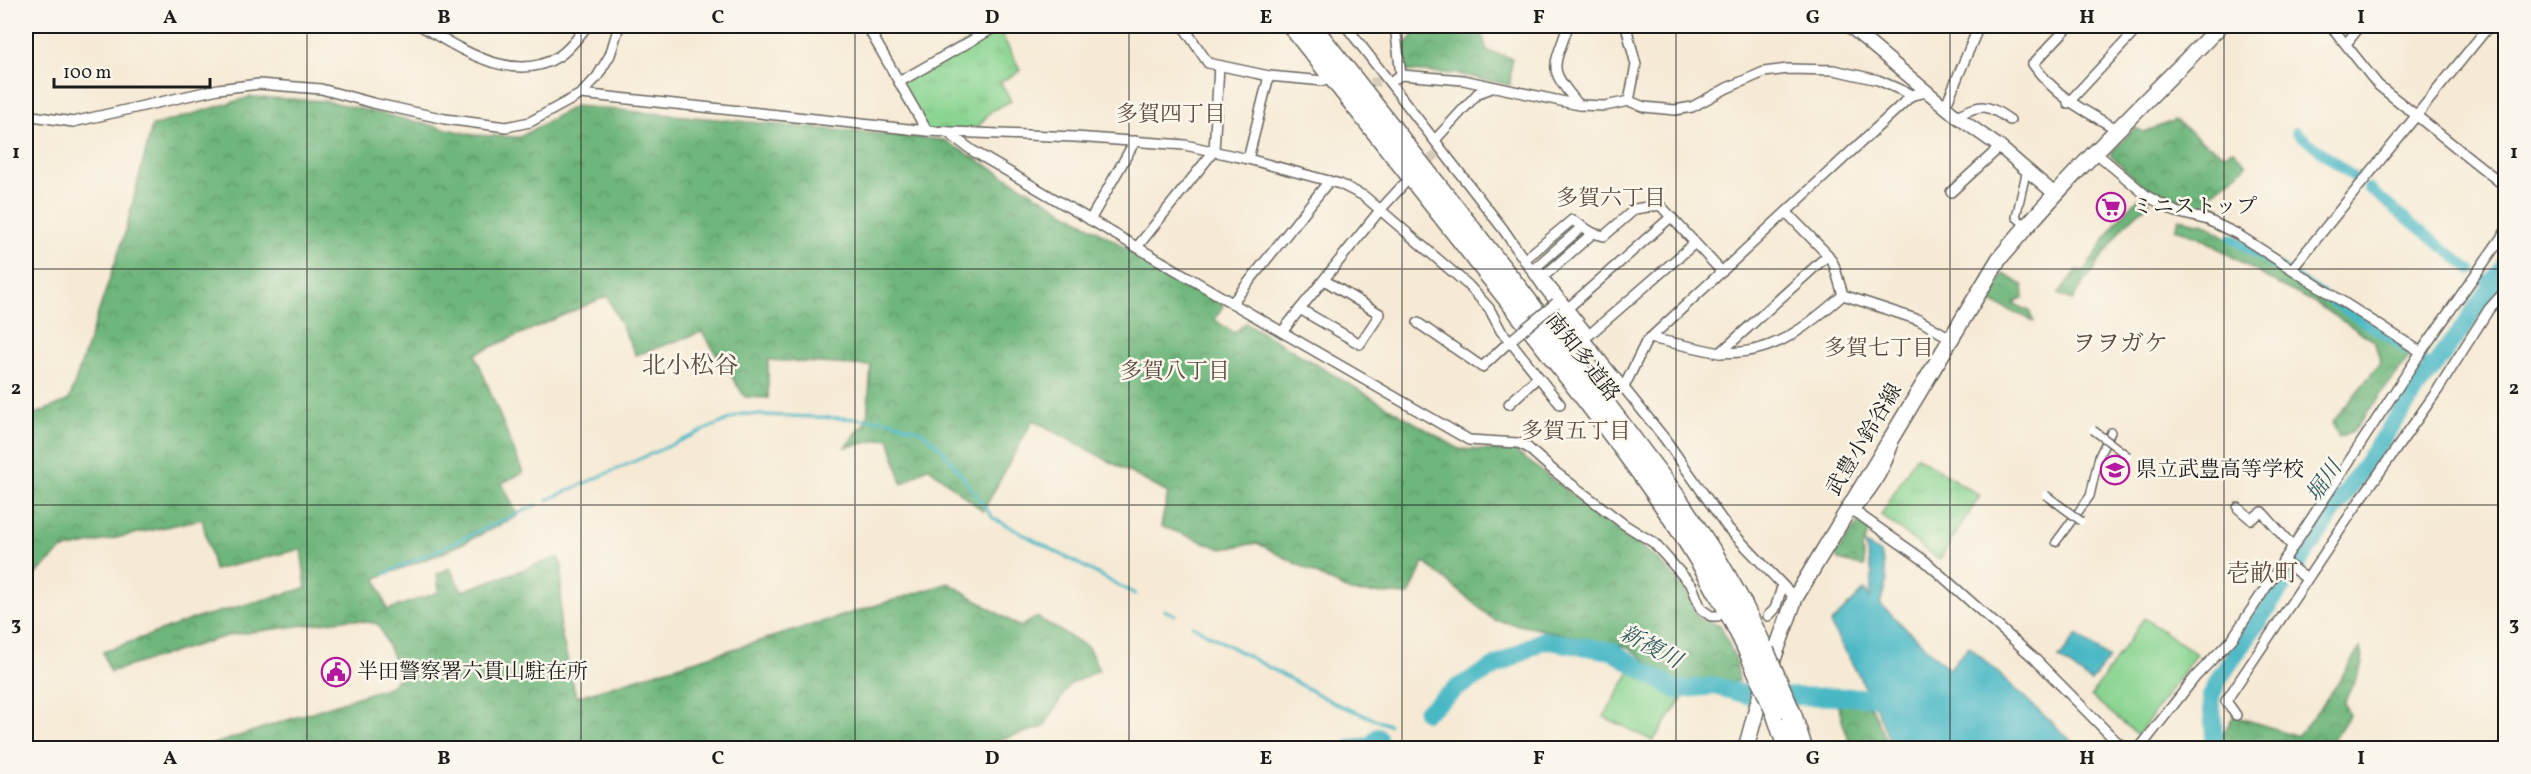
<svg xmlns="http://www.w3.org/2000/svg" width="2531" height="774" font-family="Vollkorn,'Noto Serif JP',serif">
  <style>
    .grass { fill: url(#grass-tufts); stroke: #527856; stroke-width: 1.5 }
    .forest { fill: url(#forest-crowns); stroke: #45694c; stroke-width: 1.5 }
    .pitch { fill: #89d491; stroke: #527856; stroke-width: 1.5 }
    .water { fill: #4ab8c5; stroke: #336a70; stroke-width: 1.5 }
    .lines { fill: none; stroke-linecap: round; stroke-linejoin: round }
    .stream { stroke: #4ab8c5; stroke-width: 3 }
    .canal { stroke: #4ab8c5; stroke-width: 10 }
    .river { stroke: #4ab8c5; stroke-width: 18 }
    .minor-tunnel { stroke: #d5cbb9; stroke-width: 9; stroke-dasharray: 9 4.5; stroke-linecap: butt }
    .pedestrian-casing { stroke: #68645d; stroke-width: 10 }
    .minor-casing { stroke: #68645d; stroke-width: 12 }
    .tertiary-casing { stroke: #68645d; stroke-width: 15 }
    .primary-casing { stroke: #68645d; stroke-width: 18 }
    .motorway-casing { stroke: #68645d; stroke-width: 21 }
    .pedestrian { stroke: #fff; stroke-width: 7 }
    .minor { stroke: #fff; stroke-width: 9 }
    .tertiary { stroke: #fff; stroke-width: 12 }
    .primary { stroke: #fff; stroke-width: 15 }
    .motorway { stroke: #fff; stroke-width: 18 }
    .pedestrian-bridge-casing { stroke: #68645d; stroke-width: 10; stroke-linecap: butt }
    .minor-bridge-casing { stroke: #68645d; stroke-width: 12; stroke-linecap: butt }
    .motorway-bridge-casing { stroke: #68645d; stroke-width: 21; stroke-linecap: butt }
    .pedestrian-bridge { stroke: #fff; stroke-width: 7 }
    .minor-bridge { stroke: #fff; stroke-width: 9 }
    .motorway-bridge { stroke: #fff; stroke-width: 18 }
    .grid { fill: none; stroke: #1c1c1c; stroke-width: 1.5; stroke-opacity: 0.55 }
    .labels { text-anchor: middle; dominant-baseline: central; stroke-width: 5; stroke-linejoin: round; paint-order: stroke }
    .poi-label { font-size: 21px; fill: #1c1c1c; stroke: #fbf7ec; text-anchor: start }
    .street-label { font-size: 21px; fill: #1c1c1c; stroke: #fbf7ec }
    .neighbourhood-label { font-size: 22px; fill: #5e4b3f; stroke: #fbf7ec }
    .water-label { font-size: 22px; font-style: italic; fill: #2e5a60; stroke: #fbf7ec }
    .quarter-label { font-size: 24px; fill: #5e4b3f; stroke: #fbf7ec }
    .neatline { fill: none; stroke: #1c1c1c; stroke-width: 2 }
    .grid-label { font-size: 20px; text-anchor: middle; font-weight: bold; fill: #1c1c1c }
  </style>
  <defs>
    <pattern id="grass-tufts" width="24" height="20" patternUnits="userSpaceOnUse" patternTransform="scale(1.5)"><rect width="24" height="20" fill="#89d491"/><path d="M3 7l-1-3M5 7V3M7 7l1-3M15 17l-1-3M17 17v-4M19 17l1-3" fill="none" stroke="#76b57c"/></pattern>
    <pattern id="forest-crowns" width="20" height="18" patternUnits="userSpaceOnUse" patternTransform="scale(1.5)"><rect width="20" height="18" fill="#6eb67b"/><path d="M2 6a3 3 0 1 1 6 0M12 15a3 3 0 1 1 6 0" fill="none" stroke="#5a9364"/></pattern>
  </defs>
  <rect width="100%" height="100%" fill="#fbf7ec"/>
  <filter id="ink" filterUnits="userSpaceOnUse"><feTurbulence type="fractalNoise" baseFrequency=".0167" numOctaves="2"/><feDisplacementMap in="SourceGraphic" scale="12" xChannelSelector="R" yChannelSelector="G"/><feConvolveMatrix kernelMatrix="1 2 1 2 8 2 1 2 1" color-interpolation-filters="sRGB"/></filter>
  <filter id="wash" filterUnits="userSpaceOnUse"><feTurbulence type="fractalNoise" baseFrequency=".008" numOctaves="4" result="noise"/><feDisplacementMap in="SourceGraphic" scale="24" xChannelSelector="R" yChannelSelector="G"/><feGaussianBlur stdDeviation="1.35" result="paint"/><feColorMatrix in="noise" values="0 0 0 0 0 0 0 0 0 0 0 0 0 0 0 0 0 1.4 0 .05"/><feComposite in="paint" operator="in"/></filter>
  <g filter="url(#wash)">
    <rect width="100%" height="100%" fill="#f6ead5"/>
    <g class="grass">
      <path d="M997,26l24,45 -21,11 11,19 -20,10 -18,22 -46,-2 -28,-49z"/>
      <path d="M1916,456l64,40 -41,64 -58,-45z"/>
    </g>
    <g class="forest">
      <path d="M1411,26h69l7,25 25,7 -2,27 -53,-11 -51,-3 -5,-21 13,-15z"/>
      <path d="M250,97l77,4 146,34 47,2 55,-31 369,34 279,165 -8,15 19,13 12,-10 213,126 56,2 142,108 30,31 12,29 21,6 16,35 3,21 -62,3 -49,-37 -134,-27 -70,-58 -15,33 -58,-3 -94,-49 -35,6 -61,-23 7,-33 -135,-73 -50,91 -55,-44 -26,17 -13,-46 -44,9 22,-27 4,-54 -103,-6v38l-23,-1 -43,-65 -66,23 -29,-59 -132,58 48,119 -21,10 16,33 -73,36 -69,26 11,32 52,-18 -2,-18 13,-6 12,23 96,-34 4,9 -2,62 16,69 373,-114 71,44 17,-10 51,30 11,23 -30,15 -25,42 -74,21h-768l189,-62 10,-11 -23,-51 -28,-5 -120,16 -120,37 -7,-20 90,-33 113,-31 -5,-39 -87,21 -12,-51 -141,31 -29,28h-6v-160l43,-18 56,-167 27,-107z"/>
      <path d="M2175,120l33,25 17,9 8,-4 14,15 -38,31 12,13 -1,8 -80,-33 -30,-30 25,-26 9,4z"/>
      <path d="M2141,196l9,6 -26,24 -52,74 -14,-6 19,-24 6,3 34,-52z"/>
      <path d="M2179,219l26,5 192,120 13,12 -57,75 -14,6 -7,-14 49,-61 -7,-21 -62,-40 -35,-17 -77,-47 -25,-8z"/>
      <path d="M2003,274l20,11 1,12 -11,6 16,8 5,10 -46,-20z"/>
      <path d="M1860,520l8,4v10l-6,14 3,19 -27,-7 -2,-6z"/>
      <path d="M2360,648l3,16 -19,38 5,14 -19,29 -6,3h-98l-4,-13 12,-19 64,20 33,-43z"/>
      <path d="M1864,700l8,8 18,40h-39l-14,-45z"/>
    </g>
    <g class="pitch">
      <path d="M2144,618l52,36 -58,81 -47,-39z"/>
      <path d="M1631,670l51,29 -29,42 -49,-24z"/>
    </g>
    <g class="water">
      <path d="M1865,544l16,9 6,27 -7,24 69,65 20,-23 110,102h-186l-19,-45 -44,-79 34,-34 6,8 2,-24z"/>
      <path d="M2077,635l32,23 -18,24 -32,-24z"/>
    </g>
    <g class="lines">
      <g class="stream">
        <path d="M547,500l194,-86 146,6 34,11 21,18 51,69 142,76"/>
        <path d="M384,574l153,-69"/>
        <path d="M1164,610l11,5"/>
        <path d="M1193,626l141,77 55,22"/>
      </g>
      <g class="canal">
        <path d="M2296,132l59,46"/>
        <path d="M2368,188l103,82"/>
        <path d="M2232,238l176,112"/>
        <path d="M2481,278l10,6"/>
        <path d="M2422,360l10,8"/>
      </g>
      <g class="river">
        <path d="M1426,712l32,-25 85,-47 69,11 64,39 39,-4 36,10 119,1"/>
        <path d="M2214,737l-3,-41 9,-19 198,-290 44,-58 44,-66"/>
        <path d="M1352,748l19,-2 7,-9"/>
      </g>
    </g>
  </g>
  <g filter="url(#ink)">
    <g class="lines">
      <g class="minor-tunnel">
        <path d="M1357,82h33"/>
        <path d="M1420,169l21,-19"/>
      </g>
      <g class="pedestrian-casing">
        <g id="pedestrian">
          <path d="M2026,226l-10,-9 11,-48"/>
          <path d="M2056,542l34,-46 9,-40 12,-24"/>
        </g>
      </g>
      <g class="minor-casing">
        <g id="minor">
          <path d="M421,26c38,22 93,60 138,30 11,-7 20,-20 28,-30"/>
          <path d="M867,26l60,105"/>
          <path d="M1183,26l25,37 61,13 55,5"/>
          <path d="M1346,26l157,203 40,58 122,152 62,88 68,71"/>
          <path d="M1395,26l6,49"/>
          <path d="M1568,26c-15,45 -21,40 11,79"/>
          <path d="M1626,26l10,39 -7,36"/>
          <path d="M2069,26l-36,38c22,32 51,47 84,65"/>
          <path d="M2331,26l47,59 128,102"/>
          <path d="M2346,44l14,-18"/>
          <path d="M899,82l98,-56"/>
          <path d="M1390,82l11,-7 62,5 116,25 26,1 24,-5 15,6 31,3 17,-3 35,-19 37,-16 24,-3 46,1 44,10 34,15 15,-3"/>
          <path d="M581,94l346,37 148,6 110,8 63,14 92,25 24,12 104,89 21,23 12,23 9,10 12,-10"/>
          <path d="M2068,103l72,-77"/>
          <path d="M1945,107l34,-81"/>
          <path d="M26,115l47,7 145,-33 41,-5 62,5 52,14 72,16 61,8 24,-5 51,-28 16,-17 13,-22 9,-29"/>
          <path d="M1956,116c27,-12 29,-13 54,4"/>
          <path d="M947,132l26,19 259,152"/>
          <path d="M1435,140l43,-47 14,-5"/>
          <path d="M2095,152l52,44 29,16 32,8 29,14 184,118"/>
          <path d="M1248,159l21,-83"/>
          <path d="M1951,192l49,-45"/>
          <path d="M1671,217l-103,91 21,27 106,-92"/>
          <path d="M1090,220l45,-79"/>
          <path d="M1137,247l77,-96 5,-85"/>
          <path d="M1828,255l6,10 9,30 76,25 31,18"/>
          <path d="M1524,260l48,-40 21,13 11,3 31,-27 25,-4 62,67"/>
          <path d="M2292,269l197,-243"/>
          <path d="M1542,275l-6,-8 46,-40"/>
          <path d="M1324,280l56,34 -20,30 -60,-35 -18,23 -50,-29 97,-122"/>
          <path d="M1568,308l-25,-31 50,-44"/>
          <path d="M1300,309l81,-100 22,-24"/>
          <path d="M1418,323l64,44 28,-26 50,63"/>
          <path d="M1282,332l187,108 49,3 9,4 27,24 71,54 29,18 38,43 9,23 10,7h7"/>
          <path d="M1650,338l70,15 108,-98 -41,-42"/>
          <path d="M1720,353c10,-1 19,0 28,-2 37,-5 68,-33 95,-56"/>
          <path d="M1623,389l23,-47 266,-247"/>
          <path d="M1509,404l29,-27"/>
          <path d="M1850,508l75,53 110,98 83,84 10,5"/>
          <path d="M2238,508l13,11 11,-7 31,35"/>
          <path d="M1852,512c20,-19 32,-39 41,-66"/>
          <path d="M2283,561l24,18"/>
          <path d="M1768,616l7,-7 7,-22"/>
          <path d="M2236,715l-10,-14 132,-198 79,-112 52,-82 17,-19"/>
          <path d="M2136,748l6,-3 54,-69 36,-37 189,-287 85,-121"/>
        </g>
      </g>
      <g class="tertiary-casing">
        <path id="tertiary" d="M1849,26l107,90 44,31 55,47"/>
      </g>
      <g class="primary-casing">
        <path id="primary" d="M1746,748l15,-55 34,-95 204,-339c68,-83 147,-157 221,-233"/>
      </g>
      <g class="motorway-casing">
        <g id="motorway">
          <path d="M1292,26c83,105 167,211 250,317 80,103 156,198 210,317"/>
          <path d="M1312,26l209,266 156,206 38,58 27,47 23,48"/>
          <path d="M1775,712l12,36"/>
          <path d="M1792,714l11,34"/>
        </g>
      </g>
      <use href="#pedestrian" class="pedestrian"/>
      <use href="#minor" class="minor"/>
      <use href="#tertiary" class="tertiary"/>
      <use href="#primary" class="primary"/>
      <use href="#motorway" class="motorway"/>
      <g class="pedestrian-bridge-casing">
        <g id="pedestrian-bridge">
          <path d="M2093,430l35,26"/>
          <path d="M2046,495l35,26"/>
        </g>
      </g>
      <g class="minor-bridge-casing">
        <path id="minor-bridge" d="M1522,331l34,-28"/>
      </g>
      <g class="motorway-bridge-casing">
        <g id="motorway-bridge">
          <path d="M1765,651l27,63"/>
          <path d="M1752,660l23,52"/>
        </g>
      </g>
      <use href="#pedestrian-bridge" class="pedestrian-bridge"/>
      <use href="#minor-bridge" class="minor-bridge"/>
      <use href="#motorway-bridge" class="motorway-bridge"/>
    </g>
  </g>
  <path class="grid" d="M307,26v722M581,26v722M855,26v722M1129,26v722M1402,26v722M1676,26v722M1950,26v722M2224,26v722M26,269h2480M26,505h2480"/>
  <defs>
    <g id="supermarket-ring" transform="scale(1.5)"><circle r="9.5" fill="#fbf7ec" stroke="#b5179e" stroke-width="1.5"/><path d="M-6-5.5h2.5l.6 2H6L4.5 2H-2.5L-4.4-4H-6ZM-1.5 3.2a1.3 1.3 0 1 0 .1 0ZM3 3.2a1.3 1.3 0 1 0 .1 0Z" fill="#b5179e"/></g>
    <g id="school-ring" transform="scale(1.5)"><circle r="9.5" fill="#fbf7ec" stroke="#b5179e" stroke-width="1.5"/><path d="M0-5L7-2L0 1L-7-2ZM-4 1L0 2.5L4 1V4Q0 6-4 4Z" fill="#b5179e"/></g>
    <g id="civic-ring" transform="scale(1.5)"><circle r="9.5" fill="#fbf7ec" stroke="#b5179e" stroke-width="1.5"/><path d="M-.6-6.5H3V-4.5H.6V-3L4-1V1h2V6H-6V1h2V-1L-.6-3ZM-1.2 2.5V6h2.4V2.5Z" fill="#b5179e"/></g>
  </defs>
  <g fill-rule="evenodd">
    <use href="#supermarket-ring" x="2111" y="207"/>
    <use href="#school-ring" x="2115" y="470"/>
    <use href="#civic-ring" x="336" y="672"/>
  </g>
  <g class="labels">
    <g class="poi-label">
      <text x="2132" y="207">ミニストップ</text>
      <text x="2136" y="470">県立武豊高等学校</text>
      <text x="357" y="672">半田警察署六貫山駐在所</text>
    </g>
    <g class="street-label">
      <text transform="translate(1582 358) rotate(52)">南知多道路</text>
      <text transform="translate(1865 440) rotate(-59)">武豊小鈴谷線</text>
    </g>
    <g class="neighbourhood-label">
      <text x="1171" y="115">多賀四丁目</text>
      <text x="1611" y="199">多賀六丁目</text>
      <text x="1879" y="349">多賀七丁目</text>
      <text x="1175" y="372">多賀八丁目</text>
      <text x="1576" y="432">多賀五丁目</text>
    </g>
    <g class="water-label">
      <text transform="translate(2325 482) rotate(-55)">堀川</text>
      <text transform="translate(1650 648) rotate(28)">新複川</text>
    </g>
    <g class="quarter-label">
      <text x="2120" y="345">ヲヲガケ</text>
      <text x="690" y="367">北小松谷</text>
      <text x="2262" y="575">壱畝町</text>
    </g>
  </g>
  <rect width="2531" height="774" fill="none" stroke="#fbf7ec" stroke-width="66"/>
  <path d="M54 78v9h156v-9" fill="none" stroke="#1c1c1c" stroke-width="3"/>
  <text x="63" y="78" font-size="18" fill="#1c1c1c" stroke="#fbf7ec" stroke-width="4.5" paint-order="stroke">100 m</text>
  <rect x="33" y="33" width="2465" height="708" class="neatline"/>
  <g class="grid-label">
    <text x="170" y="23">A</text>
    <text x="444" y="23">B</text>
    <text x="718" y="23">C</text>
    <text x="992" y="23">D</text>
    <text x="1266" y="23">E</text>
    <text x="1539" y="23">F</text>
    <text x="1813" y="23">G</text>
    <text x="2087" y="23">H</text>
    <text x="2361" y="23">I</text>
    <text x="16" y="158">1</text>
    <text x="2514" y="158">1</text>
    <text x="16" y="394">2</text>
    <text x="2514" y="394">2</text>
    <text x="16" y="630">3</text>
    <text x="2514" y="630">3</text>
    <text x="170" y="764">A</text>
    <text x="444" y="764">B</text>
    <text x="718" y="764">C</text>
    <text x="992" y="764">D</text>
    <text x="1266" y="764">E</text>
    <text x="1539" y="764">F</text>
    <text x="1813" y="764">G</text>
    <text x="2087" y="764">H</text>
    <text x="2361" y="764">I</text>
  </g>
</svg>
